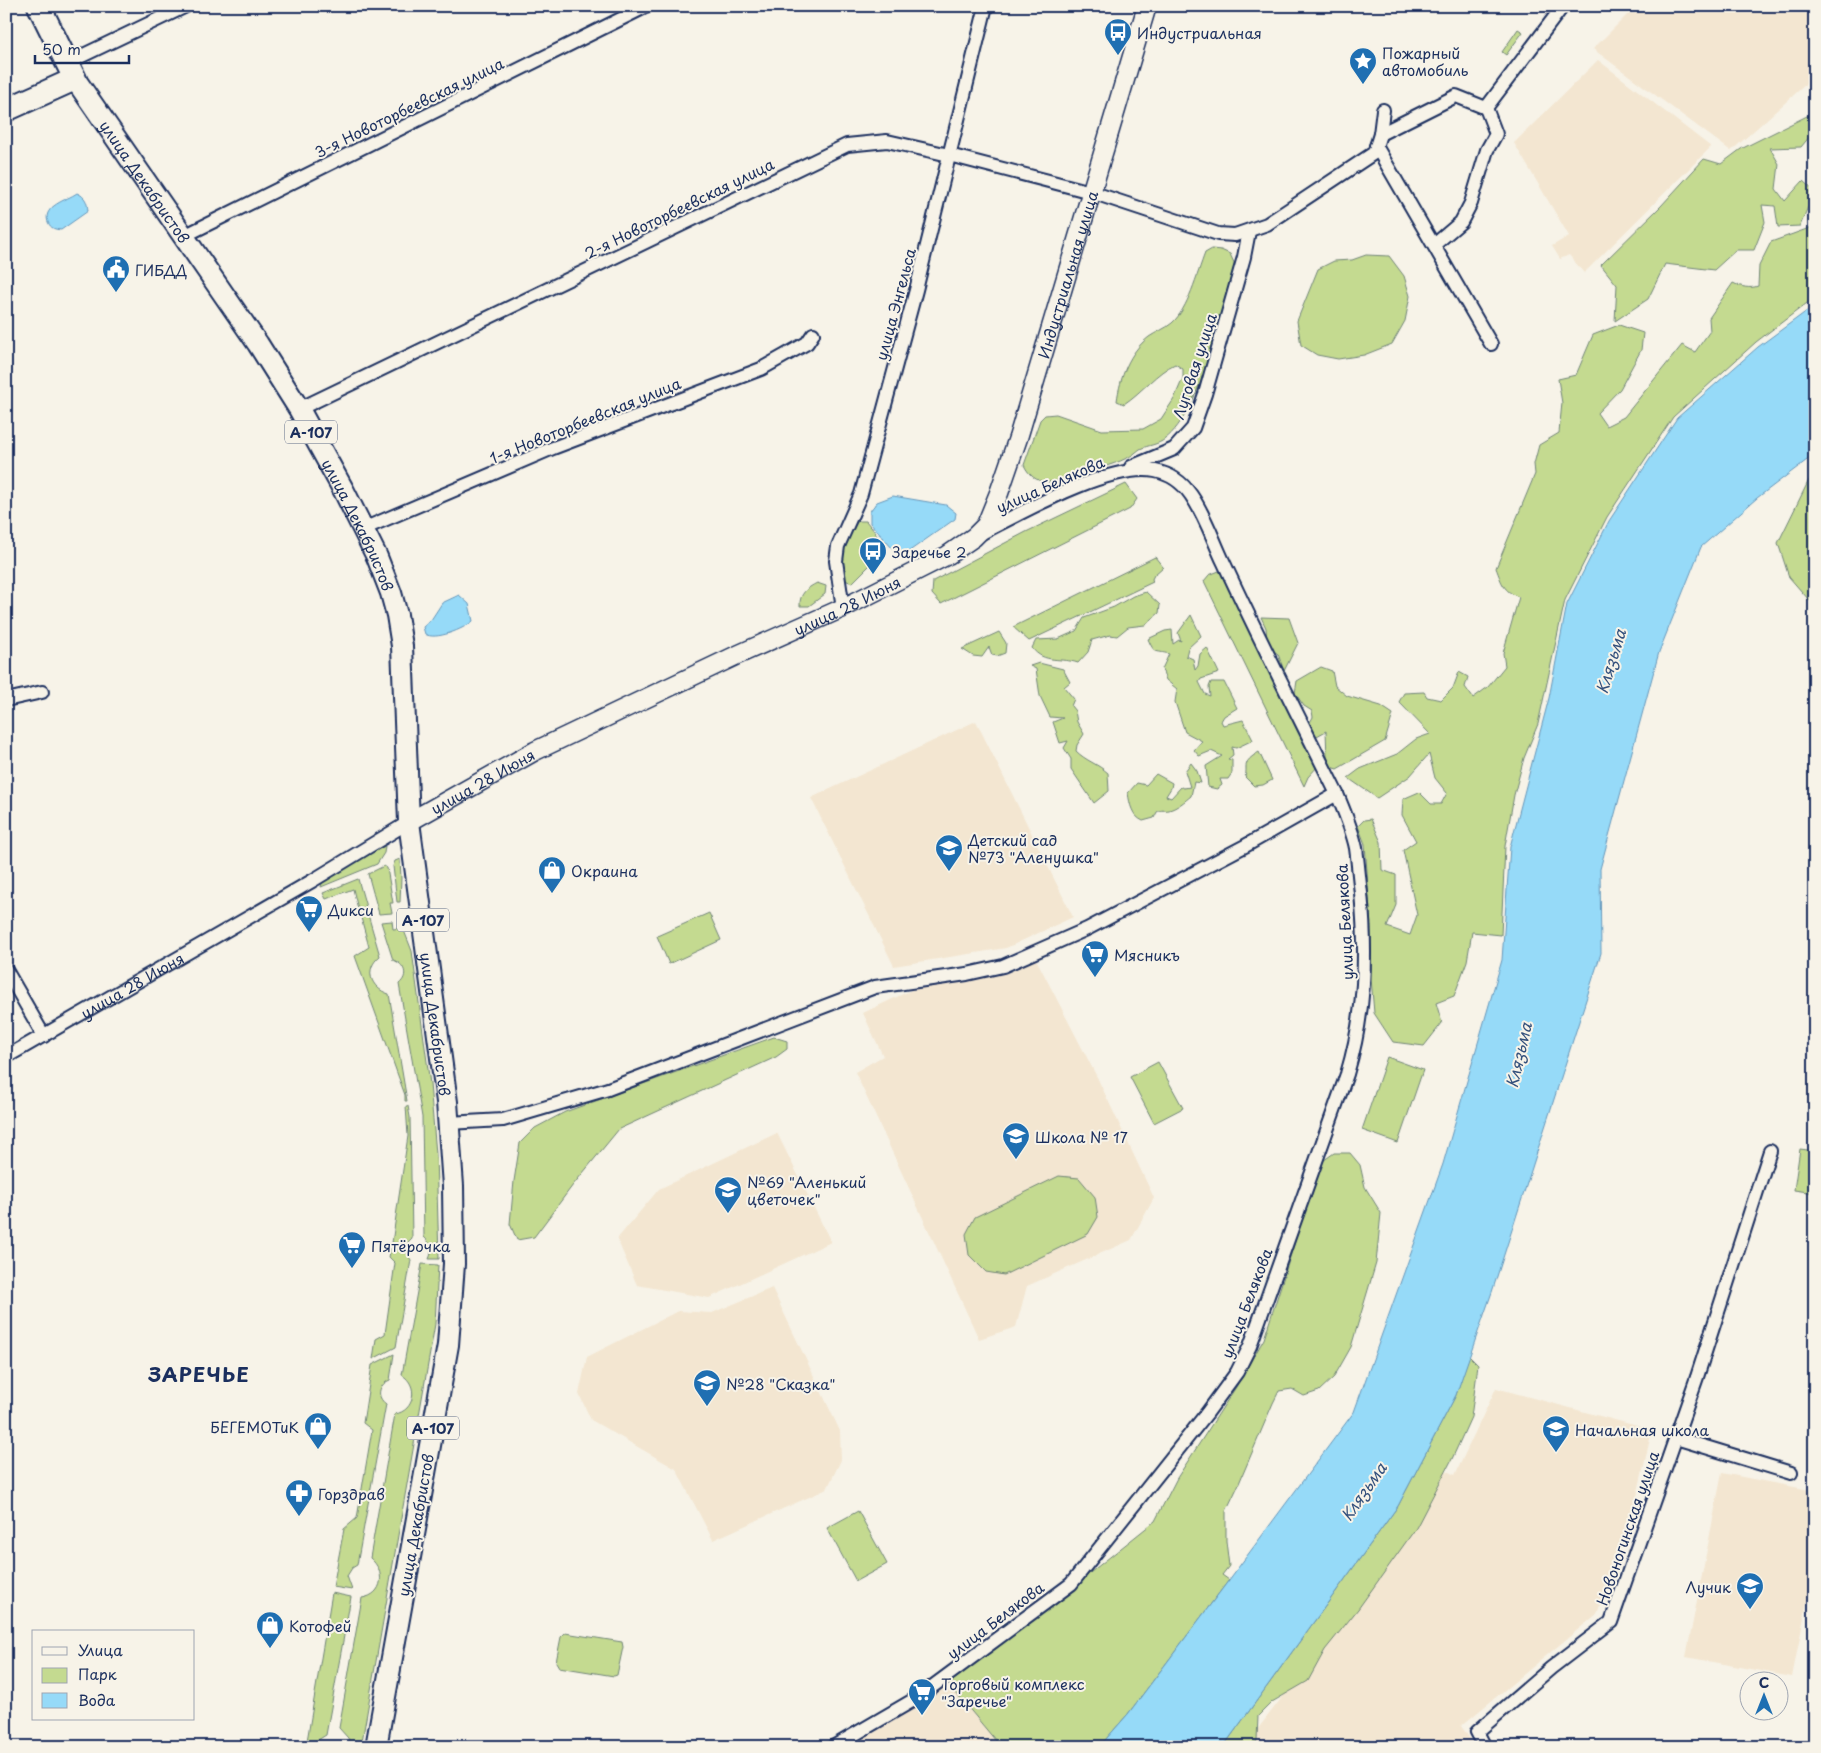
<svg xmlns="http://www.w3.org/2000/svg" width="1821" height="1753" font-family="'Playpen Sans',sans-serif">
  <style>
    .built { fill: #f3e6d1 }
    .green { fill: #c4da90; stroke: #708477 }
    .water { fill: #96daf8; stroke: #6596ba }
    .lines { fill: none; stroke-linecap: round; stroke-linejoin: round }
    .street-casing { stroke: #1b2f5e; stroke-width: 16 }
    .secondary-casing { stroke: #1b2f5e; stroke-width: 21 }
    .primary-casing { stroke: #1b2f5e; stroke-width: 24 }
    .highway-casing { stroke: #1b2f5e; stroke-width: 26 }
    .street { stroke: #f7f3e8; stroke-width: 12 }
    .secondary { stroke: #f7f3e8; stroke-width: 18 }
    .primary { stroke: #f7f3e8; stroke-width: 20 }
    .highway { stroke: #f7f3e8; stroke-width: 22 }
    .labels { text-anchor: middle; dominant-baseline: central; stroke-width: 4; stroke-linejoin: round; paint-order: stroke }
    .shield { fill: #f7f3e8; stroke: #5d6a87; stroke-width: 1 }
    .shield-label { font-size: 14px; font-weight: bold; fill: #1b2f5e }
    .poi-label { font-size: 15px; fill: #1b2f5e; stroke: #f7f3e8; text-anchor: start }
    .street-label { font-size: 15px; fill: #1b2f5e; stroke: #f7f3e8 }
    .water-label { font-size: 16px; font-style: italic; fill: #34517d; stroke: #f7f3e8 }
    .district-label { font-size: 20px; font-weight: bold; letter-spacing: 1px; fill: #1b2f5e; stroke: #f7f3e8 }
  </style>
  <rect width="100%" height="100%" fill="#f7f3e8"/>
  <filter id="ink" filterUnits="userSpaceOnUse"><feTurbulence type="fractalNoise" baseFrequency=".02" numOctaves="2"/><feDisplacementMap in="SourceGraphic" scale="10" xChannelSelector="R" yChannelSelector="G"/><feConvolveMatrix kernelMatrix="1 2 1 2 8 2 1 2 1" color-interpolation-filters="sRGB"/></filter>
  <g filter="url(#ink)">
    <g class="built">
      <path d="M1636,6h179v70l-84,75 -138,-102z"/>
      <path d="M1598,60l113,87 -127,126 -15,-18 -9,4 -8,-13 17,-10 -55,-93z"/>
      <path d="M976,721l97,196 -67,31 -112,18 -83,-168z"/>
      <path d="M1035,957l62,120 57,121 -23,42 -104,46 -11,41 -37,12 -124,-267 28,-16 -20,-43 59,-28 71,-10z"/>
      <path d="M777,1133l54,109 -122,56 -72,-13 -20,-46 42,-50z"/>
      <path d="M772,1288l68,143 1,29 -14,29 -114,51 -37,-71 -85,-49 -12,-26 8,-37 91,-46 34,2z"/>
      <path d="M1496,1388l156,42 -15,66 -40,118 -136,112 15,21h-232l85,-111 101,-173 25,12z"/>
      <path d="M1722,1473l93,18v71l-23,115 -106,-20z"/>
      <path d="M947,1682l54,65h-153l54,-34z"/>
      <path d="M1692,1739l4,8h-26z"/>
    </g>
    <g class="green">
      <path d="M1518,29l5,3 -17,23 -4,-3z"/>
      <path d="M1815,112v24l-4,-1 -10,12 -31,1 9,16 -3,25 9,12 18,-20 10,9 2,-3v14l-7,6 -8,19 -22,1 -3,-21 -13,-1 3,17 -11,28h-18l-22,20 -49,-6 -17,35 -33,22 2,-36 -16,-20 60,-59 43,-47 17,5 20,-15z"/>
      <path d="M1815,226v71l-59,45 -83,75 -66,100 -42,83 -27,124 -14,34 -10,37 -9,51 -4,89 -29,-3 -5,29 -13,35 -18,7 6,20 -18,23 -31,-4 -19,-29 -3,-35v-51l-6,-83 -7,-18 6,-6 7,-1 10,23 1,28 14,5v30l-9,22 23,8 7,-20 -14,-65 13,-9 -14,-26 1,-16 16,-7 12,12h10l6,-11 -12,-15 -6,-24 -19,22 -33,22 -29,-20 12,-9 37,-15 19,-15 14,-5 -31,-32 5,-9 20,-1 3,5 14,3 12,-12 6,-16 9,5 -3,10 8,11 15,-11 17,-21 -2,-13 16,-56c-16,-6 -17,-14 -23,-29l39,-94 -1,-10 5,-19 20,-12 3,-30 -4,-24 18,-4 17,-40 26,-10 24,8 -2,17 -21,39 -23,24 9,13 18,-9 58,-72 13,7 15,-21 -1,-13 24,-35c8,4 17,6 25,3l1,-20 12,-24z"/>
      <path d="M1212,249l9,1 9,4 5,11c-11,44 -35,148 -70,174 -7,6 -17,6 -25,10 -4,3 -8,7 -13,9 -16,8 -36,12 -54,18 -19,7 -38,12 -49,-11l16,-45 5,-5 11,-1 46,16 41,-1 18,-10 13,-20 9,-21v-9l-8,-5c-18,8 -33,28 -51,40l-7,-3c3,-23 12,-49 32,-64 7,-5 16,-8 23,-14 16,-14 25,-49 33,-70z"/>
      <path d="M1366,255l23,1 15,20 6,20 -5,25 -13,23 -28,11 -26,4 -21,-4 -16,-10 -4,-24 21,-52 16,-8 18,-1z"/>
      <path d="M1815,474v129l-6,-3 -20,-23 -11,-34 31,-63z"/>
      <path d="M1126,484l11,15 -7,10 -189,95 -9,-10 1,-13 93,-49z"/>
      <path d="M858,521h8l9,11 8,20 -31,31 -7,-3c-9,-21 2,-41 13,-59z"/>
      <path d="M1155,557l8,10 -9,8 -2,4 1,3 -124,59 -16,-14z"/>
      <path d="M1219,571l6,2 94,192 -11,12 -4,9 -100,-205 5,-6z"/>
      <path d="M817,583l9,3 -1,8 -16,12h-9c-1,-12 7,-18 17,-23z"/>
      <path d="M1146,592l14,13 -1,8 -14,12 -17,2 -11,9 -7,-1 -18,5 -4,12 -10,11c-17,-6 -34,1 -46,-15l4,-8 22,-1 18,-8 8,-13 30,-11 19,-11z"/>
      <path d="M1191,615l10,21 -13,12 -2,8 7,3 2,11 3,-4 2,-12 7,-6 12,25 -18,6 -2,3 6,12 5,2 -1,-9 2,-5h13l13,26 -13,8 -3,5 2,4 20,-5 10,20 -17,8 -4,-1 1,8 -5,4 4,1v13l-4,6h-8l2,6 -5,4 -9,-2 -2,-21 16,-10 -11,-5 -12,5 -5,-6 8,-9 -17,-9 -10,-30 2,-13 -11,-9 -4,-11 7,-15c-14,-4 -14,1 -21,-15l17,-8 7,-1 1,14 6,-4 2,1 -3,-8z"/>
      <path d="M1261,617l28,1 9,25 -14,28 -6,-17 -6,-4 -5,-10 -1,-12z"/>
      <path d="M999,632l7,11 -1,10 -8,3 -5,-1 -3,-8 -7,10 -9,-1 -11,-7z"/>
      <path d="M1039,663l24,6 7,13 -6,5 10,12 -3,7 4,5 2,11 7,12 -7,11 -1,6c10,10 22,13 32,22l1,18 -15,12 -23,-34v-10l-7,-11 4,-7 -8,2 -7,-21 10,-4 -13,-1 -10,-21 -4,-27 -6,-3z"/>
      <path d="M1321,667l11,4 3,15 12,10 34,10 12,8 -8,27 -48,28 -6,-2 -4,-9 -1,-27 -11,6 -6,-13 4,-7 -1,-6 -8,-5 -9,-13 2,-12z"/>
      <path d="M1259,752l13,28 -9,5 -9,1 -9,-9c1,-3 1,-6 1,-8 -1,-9 7,-13 13,-17z"/>
      <path d="M1191,763l6,8 4,12 -7,-1 -3,14c-6,5 -14,12 -22,14 -5,1 -7,-1 -12,2l-3,6 -11,3c-11,-5 -13,-16 -15,-28l9,-10 9,2 10,-11 16,9 -1,5 -5,8 5,2 10,-11 3,1 6,-1 -5,-16z"/>
      <path d="M385,846l-1,7 -7,11 -56,23 2,-8 3,-2z"/>
      <path d="M400,859l1,19 -1,24h-3l-4,-36 2,-5z"/>
      <path d="M384,866l3,2 6,35h-3l2,10 -13,1 -11,-40z"/>
      <path d="M358,879l8,28 -8,2 -5,-20 -27,10 -3,-6z"/>
      <path d="M367,911l13,45c-16,13 -10,32 9,38l18,107h-2v-6l-50,-139 14,-9 -9,-33z"/>
      <path d="M709,913l12,27 -52,24 -12,-28z"/>
      <path d="M392,921l1,8 10,-1 9,23 18,133 6,70 3,105h-10c4,-8 2,-16 -5,-22l-2,-120 -23,-133c10,-8 6,-20 -6,-24l-12,-38z"/>
      <path d="M774,1037l13,4v8l-11,8 -157,72 -46,56 -39,52 -17,3 -7,-16 4,-43 6,-38 15,-15 30,-16z"/>
      <path d="M1387,1057l36,13 -25,73 -36,-13z"/>
      <path d="M1158,1062l25,46 -29,15 -24,-46z"/>
      <path d="M406,1106h2l2,11 2,121 -6,6 -14,-1 16,-107z"/>
      <path d="M1800,1149l15,2v42l-21,-3z"/>
      <path d="M1334,1153h16l10,12 5,22 16,26 -5,50 -25,84 -17,30 -15,14 -15,5 -12,-7 -13,2 -6,12 -36,85 -11,23v30l3,25 -7,9 7,5 -101,134 -29,33h-98l-54,-65 124,-94 84,-67 22,-43 59,-91 28,-48 56,-176z"/>
      <path d="M1059,1176l20,2 16,19 3,20 -10,17 -84,41 -18,-3 -17,-17 -3,-21 9,-17z"/>
      <path d="M391,1248l14,2 6,10 -15,87 -23,12 3,-20 9,-5 10,-71 -6,-6z"/>
      <path d="M422,1264l16,1 -3,59 -74,423h-10l-3,-9 -9,-10 23,-130c22,-3 24,-27 8,-40l25,-144c20,-3 24,-29 7,-39z"/>
      <path d="M394,1354l-4,26c-12,5 -14,17 -4,24l-29,161 -5,3 -5,8 5,14 -19,-3 11,-58 13,-11 15,-88 -9,-7 9,-58z"/>
      <path d="M1469,1356l9,9 -7,52 -19,42 -36,69 -58,81 -33,41 -17,31 -36,21 -14,14 -1,24 -3,7h-31l175,-241 58,-111z"/>
      <path d="M858,1511l29,53 -31,17 -29,-53z"/>
      <path d="M332,1593l19,4 -25,138 -8,5 -1,7h-11z"/>
      <path d="M565,1633l57,9 1,5 -6,28 -3,1 -55,-9 -3,-5 5,-25z"/>
    </g>
    <g class="water">
      <path d="M77,193c9,4 10,9 11,18l-27,19c-6,-1 -10,-1 -13,-8 -6,-16 19,-22 29,-29z"/>
      <path d="M1815,305v149l-58,44 -56,49 -42,105 -59,217 1,84 -109,339 -36,103 -58,111 -175,241h-124l29,-33 101,-134 125,-168 89,-248 59,-204 8,-113 39,-149 18,-94 42,-83 68,-103 81,-71z"/>
      <path d="M893,496l53,9 10,8 -1,6 -47,33 -16,-4 -22,-25v-12l7,-9z"/>
      <path d="M459,595l10,9 4,17c-9,8 -38,20 -48,13l-2,-7 8,-7 11,-17z"/>
    </g>
    <g class="lines">
      <g class="street-casing">
        <g id="street">
          <path d="M67,63l119,-57"/>
          <path d="M1486,108l77,-102"/>
          <path d="M1380,134l76,-38 30,12"/>
          <path d="M1376,146l115,198"/>
          <path d="M184,236l463,-230"/>
          <path d="M1434,245l27,-23 10,-19 16,-53 9,-16 -10,-26"/>
          <path d="M299,409l548,-264 40,-4 62,14 142,37 127,42 17,1 32,-11 107,-71 6,-19 3,-24"/>
          <path d="M1131,467l43,-18 19,-21 12,-34 39,-137 5,-26"/>
          <path d="M363,529l190,-81 208,-79 46,-26 6,-9"/>
          <path d="M843,608l-7,-47 2,-15 23,-52 55,-204 70,-284"/>
          <path d="M6,700l36,-8"/>
          <path d="M6,970l38,66"/>
          <path id="s1" d="M6,1057l306,-176 97,-59"/>
          <path d="M448,1123l55,-3 105,-31 267,-102 92,-13 36,-8 84,-37 158,-83 92,-52"/>
          <path d="M1676,1438l115,35"/>
          <path d="M833,1747l84,-49 154,-114 136,-171 30,-41 13,-26 97,-272c18,-60 20,-119 14,-181 -2,-15 -3,-30 -5,-45 -4,-19 -12,-37 -19,-54 -38,-77 -77,-153 -113,-231 -11,-23 -18,-46 -33,-68 -9,-13 -20,-21 -36,-24 -47,-8 -132,41 -175,63"/>
          <path d="M1485,1747l-8,-15 74,-64 60,-46 86,-245 73,-226"/>
        </g>
      </g>
      <g class="secondary-casing">
        <g id="secondary">
          <path id="s2" d="M409,822l126,-71 200,-95 108,-48 105,-53 26,-18 12,-12 13,-32 19,-55 129,-432"/>
        </g>
      </g>
      <g class="primary-casing">
        <g id="primary">
          <path id="s3" d="M75,79l183,265 41,65 45,82 33,66 14,36 6,22 5,31 7,176 38,280 6,84 1,78 -6,81 -72,402"/>
        </g>
      </g>
      <g class="highway-casing">
        <path id="highway" d="M6,110l69,-31 -36,-73"/>
      </g>
      <use href="#street" class="street"/>
      <use href="#secondary" class="secondary"/>
      <use href="#primary" class="primary"/>
      <use href="#highway" class="highway"/>
    </g>
  </g>
  <defs>
    <g id="bus-pin" transform="scale(1.4375)"><path d="M0 17L-7.5 6A9.5 9.5 0 1 1 7.5 6Z" fill="#1f6fb2" stroke="#f7f3e8"/><path d="M-5-6H5V4H4V6H2V4H-2V6H-4V4H-5ZM-3.5-4V0h7V-4ZM-3.5 1.2v1.5H-2V1.2ZM2 1.2v1.5H3.5V1.2Z" fill="#fff"/></g>
    <g id="sight-pin" transform="scale(1.4375)"><path d="M0 17L-7.5 6A9.5 9.5 0 1 1 7.5 6Z" fill="#1f6fb2" stroke="#f7f3e8"/><path d="M0-6L1.8-2.2L6-1.7L2.9 1.2L3.7 5.4L0 3.3L-3.7 5.4L-2.9 1.2L-6-1.7L-1.8-2.2Z" fill="#fff"/></g>
    <g id="civic-pin" transform="scale(1.4375)"><path d="M0 17L-7.5 6A9.5 9.5 0 1 1 7.5 6Z" fill="#1f6fb2" stroke="#f7f3e8"/><path d="M-.6-6.5H3V-4.5H.6V-3L4-1V1h2V6H-6V1h2V-1L-.6-3ZM-1.2 2.5V6h2.4V2.5Z" fill="#fff"/></g>
    <g id="school-pin" transform="scale(1.4375)"><path d="M0 17L-7.5 6A9.5 9.5 0 1 1 7.5 6Z" fill="#1f6fb2" stroke="#f7f3e8"/><path d="M0-5L7-2L0 1L-7-2ZM-4 1L0 2.5L4 1V4Q0 6-4 4Z" fill="#fff"/></g>
    <g id="shop-pin" transform="scale(1.4375)"><path d="M0 17L-7.5 6A9.5 9.5 0 1 1 7.5 6Z" fill="#1f6fb2" stroke="#f7f3e8"/><path d="M-5-2.5h2.3a2.7 3.5 0 0 1 5.4 0H5L5.5 6h-11ZM-1.5-2.5h3a1.5 2.3 0 0 0-3 0Z" fill="#fff"/></g>
    <g id="supermarket-pin" transform="scale(1.4375)"><path d="M0 17L-7.5 6A9.5 9.5 0 1 1 7.5 6Z" fill="#1f6fb2" stroke="#f7f3e8"/><path d="M-6-5.5h2.5l.6 2H6L4.5 2H-2.5L-4.4-4H-6ZM-1.5 3.2a1.3 1.3 0 1 0 .1 0ZM3 3.2a1.3 1.3 0 1 0 .1 0Z" fill="#fff"/></g>
    <g id="pharmacy-pin" transform="scale(1.4375)"><path d="M0 17L-7.5 6A9.5 9.5 0 1 1 7.5 6Z" fill="#1f6fb2" stroke="#f7f3e8"/><path d="M-2-6h4v4h4v4h-4v4h-4v-4h-4v-4h4Z" fill="#fff"/></g>
  </defs>
  <g fill-rule="evenodd">
    <use href="#bus-pin" x="1118" y="32"/>
    <use href="#sight-pin" x="1363" y="61"/>
    <use href="#civic-pin" x="116" y="269"/>
    <use href="#bus-pin" x="873" y="551"/>
    <use href="#school-pin" x="949" y="848"/>
    <use href="#shop-pin" x="552" y="870"/>
    <use href="#supermarket-pin" x="309" y="909"/>
    <use href="#supermarket-pin" x="1095" y="954"/>
    <use href="#school-pin" x="1016" y="1136"/>
    <use href="#school-pin" x="728" y="1190"/>
    <use href="#supermarket-pin" x="352" y="1245"/>
    <use href="#school-pin" x="707" y="1383"/>
    <use href="#shop-pin" x="318" y="1426"/>
    <use href="#school-pin" x="1556" y="1429"/>
    <use href="#pharmacy-pin" x="299" y="1493"/>
    <use href="#school-pin" x="1750" y="1586"/>
    <use href="#shop-pin" x="270" y="1625"/>
    <use href="#supermarket-pin" x="922" y="1692"/>
  </g>
  <g class="labels">
    <g class="shield">
      <rect x="285" y="420.5" width="52" height="23" rx="4"/>
      <rect x="397" y="908.5" width="52" height="23" rx="4"/>
      <rect x="407" y="1416.5" width="52" height="23" rx="4"/>
    </g>
    <g class="shield-label">
      <text x="311" y="432">А-107</text>
      <text x="423" y="920">А-107</text>
      <text x="433" y="1428">А-107</text>
    </g>
    <g class="poi-label">
      <text x="1137" y="32">Индустриальная</text>
      <text x="1382" y="52">Пожарный<tspan x="1382" dy="17">автомобиль</tspan></text>
      <text x="135" y="269">ГИБДД</text>
      <text x="892" y="551">Заречье 2</text>
      <text x="968" y="839">Детский сад<tspan x="968" dy="17">№73 "Аленушка"</tspan></text>
      <text x="571" y="870">Окраина</text>
      <text x="328" y="909">Дикси</text>
      <text x="1114" y="954">Мясникъ</text>
      <text x="1035" y="1136">Школа № 17</text>
      <text x="747" y="1181">№69 "Аленький<tspan x="747" dy="17">цветочек"</tspan></text>
      <text x="371" y="1245">Пятёрочка</text>
      <text x="726" y="1383">№28 "Сказка"</text>
      <text x="299" y="1426" text-anchor="end">БЕГЕМОТиК</text>
      <text x="1575" y="1429">Начальная школа</text>
      <text x="318" y="1493">Горздрав</text>
      <text x="1731" y="1586" text-anchor="end">Лучик</text>
      <text x="289" y="1625">Котофей</text>
      <text x="941" y="1683">Торговый комплекс<tspan x="941" dy="17">"Заречье"</tspan></text>
    </g>
    <g class="street-label">
      <text transform="translate(409 107) rotate(-26)">3-я Новоторбеевская улица</text>
      <text stroke="none"><textPath href="#s3" startOffset="124">улица Декабристов</textPath></text>
      <text transform="translate(679 208) rotate(-26)">2-я Новоторбеевская улица</text>
      <text stroke="none"><textPath href="#s2" startOffset="914">Индустриальная улица</textPath></text>
      <text transform="translate(895 304) rotate(-75)">улица Энгельса</text>
      <text transform="translate(1194 366) rotate(-72)">Луговая улица</text>
      <text transform="translate(585 420) rotate(-22)">1-я Новоторбеевская улица</text>
      <text transform="translate(1050 484) rotate(-24)">улица Белякова</text>
      <text stroke="none"><textPath href="#s3" startOffset="529">улица Декабристов</textPath></text>
      <text stroke="none"><textPath href="#s2" startOffset="489">улица 28 Июня</textPath></text>
      <text stroke="none"><textPath href="#s2" startOffset="84">улица 28 Июня</textPath></text>
      <text transform="translate(1344 922) rotate(-93)">улица Белякова</text>
      <text stroke="none"><textPath href="#s1" startOffset="145">улица 28 Июня</textPath></text>
      <text stroke="none"><textPath href="#s3" startOffset="1039">улица Декабристов</textPath></text>
      <text transform="translate(1246 1303) rotate(-69)">улица Белякова</text>
      <text transform="translate(415 1525) rotate(-80)">улица Декабристов</text>
      <text transform="translate(1627 1528) rotate(-71)">Новоногинская улица</text>
      <text transform="translate(995 1620) rotate(-37)">улица Белякова</text>
    </g>
    <g class="water-label">
      <text transform="translate(1610 661) rotate(-73)">Клязьма</text>
      <text transform="translate(1518 1055) rotate(-77)">Клязьма</text>
      <text transform="translate(1363 1491) rotate(-55)">Клязьма</text>
    </g>
    <g class="district-label">
      <text x="199" y="1374">ЗАРЕЧЬЕ</text>
    </g>
  </g>
  <rect width="1821" height="1753" fill="none" stroke="#f7f3e8" stroke-width="25"/>
  <rect x="12" y="12" width="1796" height="1728" fill="none" stroke="#1b2f5e" stroke-width="2" filter="url(#ink)"/>
  <rect x="32" y="1630" width="162" height="90" fill="#f7f3e8" stroke="#9fa5b1"/>
  <rect x="42" y="1647" width="25" height="8" fill="#f7f3e8" stroke="#9fa5b1"/>
  <text x="78" y="1656" font-size="15" fill="#1b2f5e">Улица</text>
  <rect x="42" y="1668" width="25" height="15" fill="#c4da90" stroke="#9fa5b1"/>
  <text x="78" y="1680" font-size="15" fill="#1b2f5e">Парк</text>
  <rect x="42" y="1693" width="25" height="15" fill="#96daf8" stroke="#9fa5b1"/>
  <text x="78" y="1706" font-size="15" fill="#1b2f5e">Вода</text>
  <g transform="translate(1764 1696)"><circle r="24" fill="#f7f3e8" stroke="#9fa5b1"/>
  <path d="M0-4L9 19L0 12L-9 19Z" fill="#1f6fb2"/>
  <text y="-8" font-size="14" font-weight="bold" text-anchor="middle" fill="#1b2f5e">С</text>
  </g>
  <path d="M35 55v8h94v-8" fill="none" stroke="#1b2f5e" stroke-width="2.5"/>
  <text x="42" y="55" font-size="15" fill="#1b2f5e" stroke="#f7f3e8" stroke-width="4" paint-order="stroke">50 m</text>
</svg>
